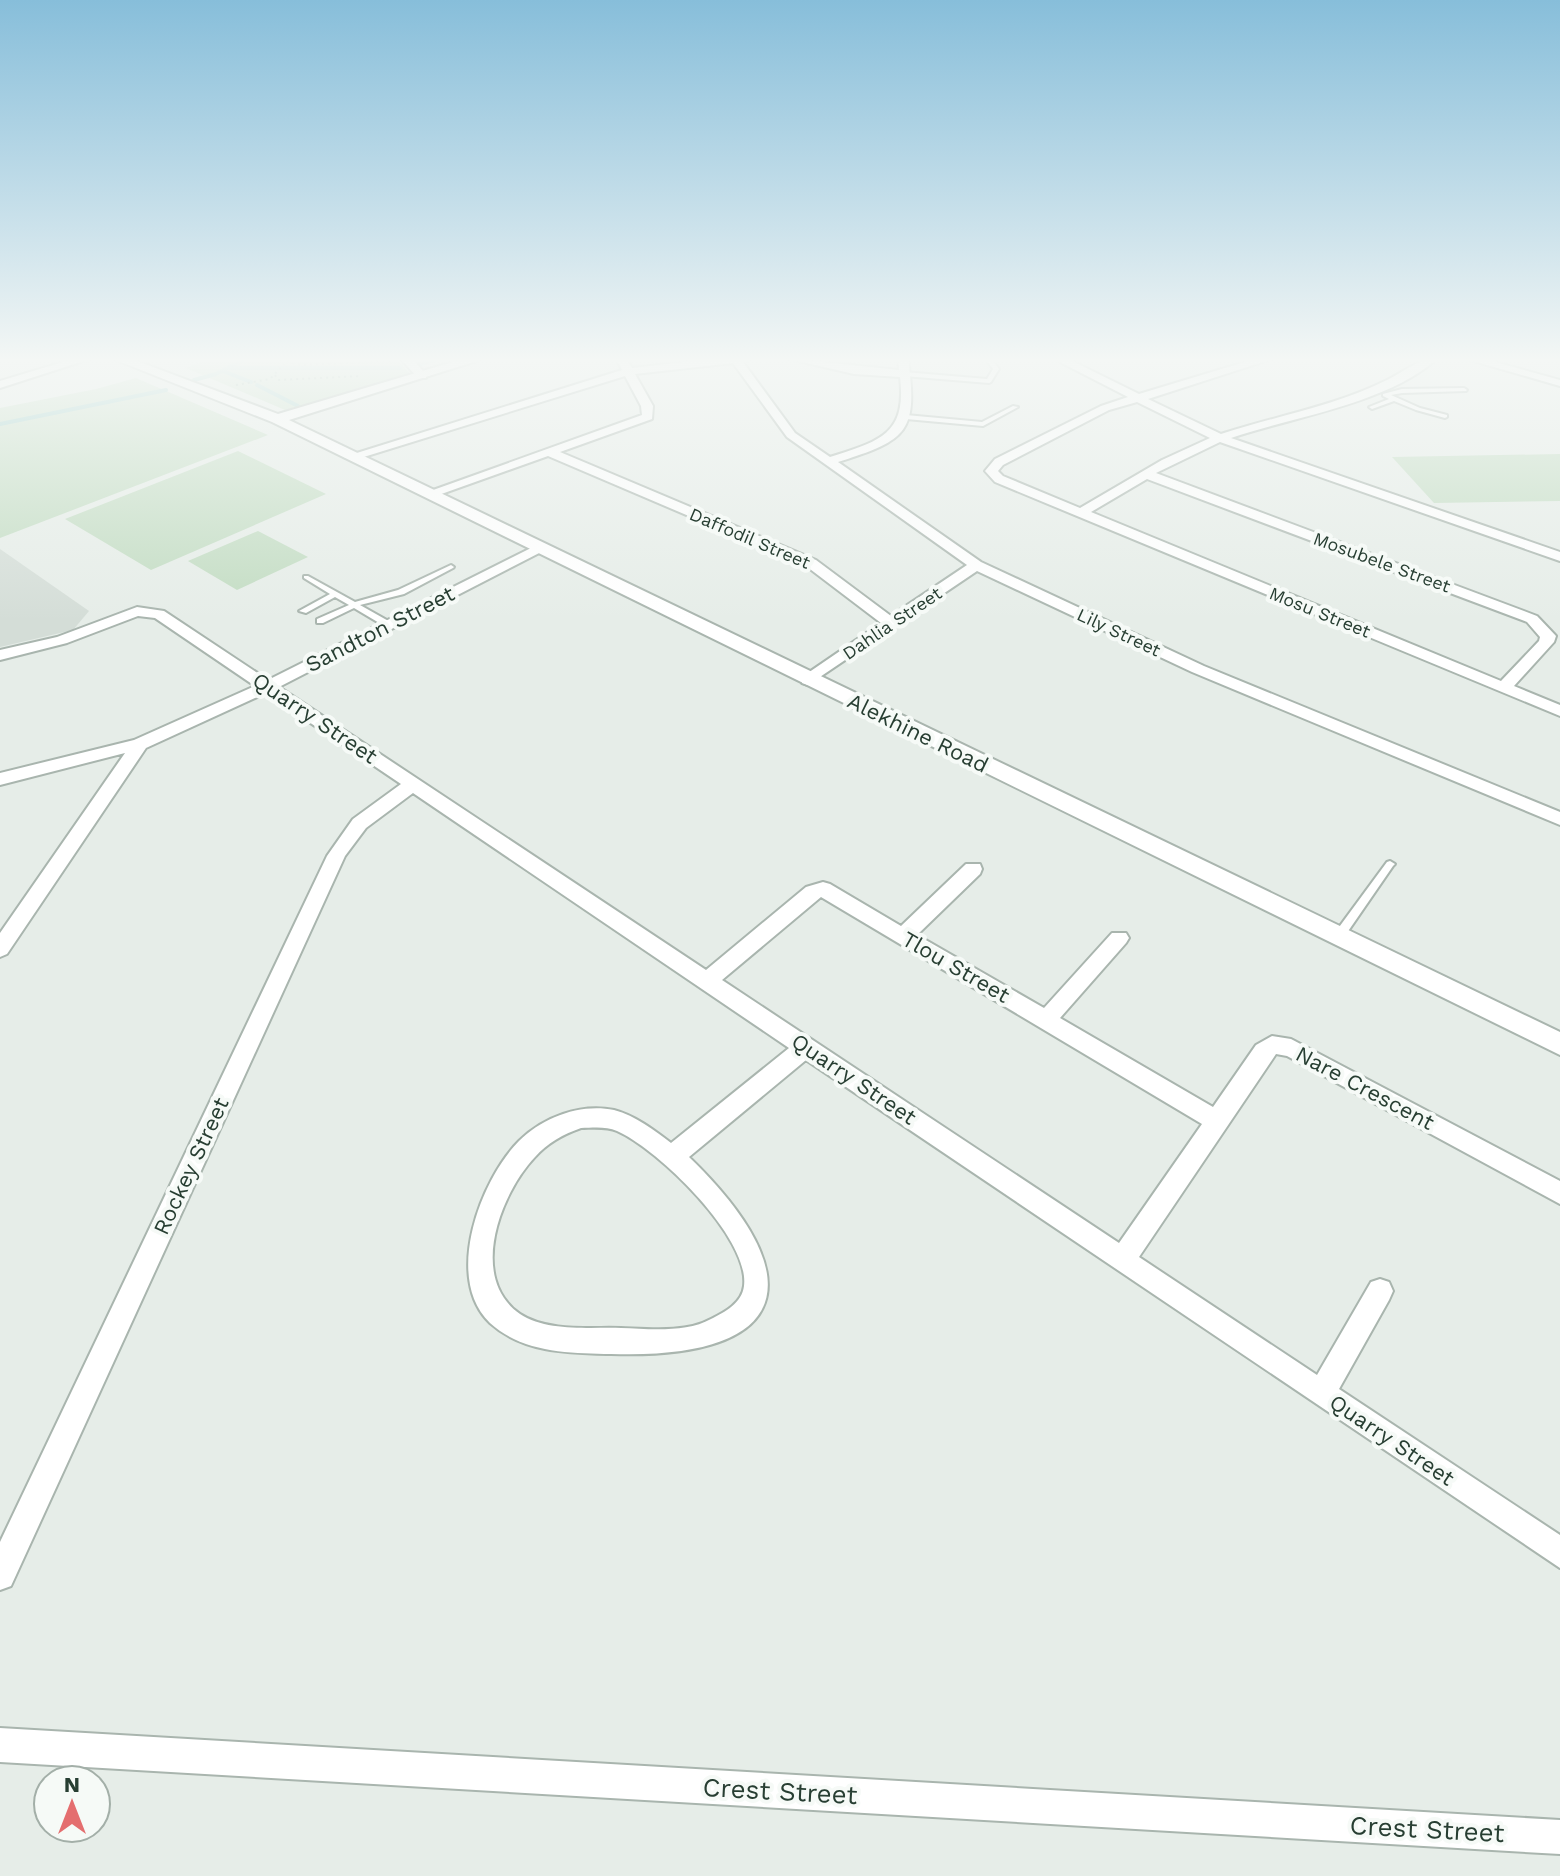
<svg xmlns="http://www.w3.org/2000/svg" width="1560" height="1876" font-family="'Work Sans',sans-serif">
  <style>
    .built { fill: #d4ddd7 }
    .green { fill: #c2dcc2 }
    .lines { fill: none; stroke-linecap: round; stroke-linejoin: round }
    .stream { stroke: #95ccc6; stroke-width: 4 }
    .service-casing { stroke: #a9b5ae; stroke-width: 4 }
    .minor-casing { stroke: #a9b5ae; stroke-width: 4 }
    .tertiary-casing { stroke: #a9b5ae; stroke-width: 4 }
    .path { stroke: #8aad99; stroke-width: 2; stroke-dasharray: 2 4; stroke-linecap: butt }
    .service { fill: #fff; fill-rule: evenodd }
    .minor { fill: #fff; fill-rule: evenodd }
    .tertiary { fill: #fff; fill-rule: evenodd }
    .labels { text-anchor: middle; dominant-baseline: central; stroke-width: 8; stroke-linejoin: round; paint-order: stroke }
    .far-street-label { font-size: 18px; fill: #273e32; stroke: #f6faf7 }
    .street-label { font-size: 22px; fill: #273e32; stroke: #f6faf7 }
    .near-street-label { font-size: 26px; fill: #273e32; stroke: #f6faf7 }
  </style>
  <rect width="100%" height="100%" fill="#e6ede8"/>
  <path class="built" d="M0,549l89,62 -16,19 -73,17z"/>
  <g class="green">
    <path d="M210,358h186l15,17 -126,35 -99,-42z"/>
    <path d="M136,378l132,57 -268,103v-130l96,-19z"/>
    <path d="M238,451l88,43 -175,76 -86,-51z"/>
    <path d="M1560,454v47l-126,2 -42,-46z"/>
    <path d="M258,531l50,26 -71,33 -49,-29z"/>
  </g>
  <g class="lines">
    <g class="stream">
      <path d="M420,364l22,-6"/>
      <path d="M228,368h172"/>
      <path d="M223,371l28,11"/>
      <path d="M194,380l22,-6 31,-16"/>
      <path d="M257,385l41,21"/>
      <path d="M0,424l166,-34"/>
    </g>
    <g class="service-casing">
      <g id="service">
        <path d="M985,358h5l9,11 -8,13 -2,1 -85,-7 -3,-2 3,-2 83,7 6,-10z"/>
        <path d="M1464,388l3,2 -1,1 -64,2 -11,2 29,13 27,7v2l-2,1 -29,-8 -22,-9 -22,8 -3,-2 20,-8 -6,-3v-2l19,-5z"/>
        <path d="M1013,406l5,1 -35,19 -77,-7 -3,-2 3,-2 76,7z"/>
        <path d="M451,565l3,2 -1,1 -49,26 -44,11 32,18v4h-6l-32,-19 -31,15h-6v-4l32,-14 -14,-8 -29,16 -7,-2 31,-17 -26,-16v-2h4l47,26 43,-12z"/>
        <path d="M1390,861l5,3 -2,2 -51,74h-8l-1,-3 1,-3 53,-72z"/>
      </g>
    </g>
    <g class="minor-casing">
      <g id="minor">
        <path d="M76,358h17l-93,30v-7z"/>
        <path d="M400,358h11l15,16v4h-8z"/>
        <path d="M616,358h10l6,10 86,-10h35l-10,4 52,71 35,24c49,-16 77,-22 70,-80l-46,-3 -69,-16 114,12 -1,-12h10c10,74 0,82 -70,104l143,100 223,104 356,146v13l-368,-153 -215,-101 -169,114 -6,-2v-6l79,-54 -75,-57 -258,-110 -115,41 -11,-3 220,-79 -1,-9 -16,-30 -271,84 -10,-3 278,-87zM733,363l54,74 180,128 -76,51 -75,-56 -256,-108 92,-33 1,-13 -18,-32z"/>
        <path d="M1052,358h14l73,36 119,-36h17l-127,41 73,35c55,-18 114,-28 166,-54 17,-8 32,-22 51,-22 -51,46 -142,58 -207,80l329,114v9l-340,-119 -64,31 381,143 19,20 -2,6 -40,44 46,19v11l-565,-234 -10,-11 10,-12 106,-53 27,-9zM1137,402l73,36 -48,22 -82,48 -77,-32 -5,-5 5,-6 106,-55zM1147,479l380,143 13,15 -1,4 -38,40 -410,-169z"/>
        <path d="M1463,358h18l79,22v6z"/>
        <path d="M535,546l12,3 -268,138 427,283 100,-83 17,-5 7,2 71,42 65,-62h14l2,5 -2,5 -63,61 127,73 68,-75h14l3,5 -3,5 -66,75 153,89 43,-62 16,-9 19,3 269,142v23l-273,-148 -11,-2 -137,203 178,118 54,-93 9,-3 9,3 4,9 -4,9 -50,89 221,146v33l-754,-508 -117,97c125,121 103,203 -78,197 -42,-1 -88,-1 -121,-31 -47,-45 -9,-144 29,-182 24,-24 62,-38 95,-31 22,6 40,20 57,33l118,-95 -376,-255 -47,35 -21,28 -334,730 -11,4v-48l327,-686 26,-37 48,-35 -135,-91 -120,55 -139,206 -7,3v-24l125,-180 -125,32v-12l134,-33 121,-54 -100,-68 -17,-2 -71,27 -67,17v-10l57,-13 80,-30 27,4 104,69zM821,897l381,227 -83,119 -397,-263zM581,1128c11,0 25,-2 36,3 41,18 133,107 127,155 -2,17 -19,26 -33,33 -25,14 -62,10 -90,9 -31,-1 -74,4 -101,-14 -52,-36 -20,-120 15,-157 12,-14 29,-23 46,-29z"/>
        <path d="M0,1728l1560,92v34l-1560,-92z"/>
      </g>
    </g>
    <g class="tertiary-casing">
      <path id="tertiary" d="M111,358h18l149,56 188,-56h20l-197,62 1271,612v23l-1288,-633z"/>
    </g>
    <g class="path">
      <path d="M275,358l26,7 90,-4"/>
      <path d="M275,375l3,5 83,-4"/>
      <path d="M236,385l34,-6 14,-15"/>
    </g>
    <use href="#service" class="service"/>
    <use href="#minor" class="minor"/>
    <use href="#tertiary" class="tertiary"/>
  </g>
  <linearGradient id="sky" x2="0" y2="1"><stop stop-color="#87beda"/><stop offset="0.58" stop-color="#f4f7f5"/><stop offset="1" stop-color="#f4f7f5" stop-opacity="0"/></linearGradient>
  <rect width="1560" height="621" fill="url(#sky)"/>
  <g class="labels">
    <g class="far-street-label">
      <text transform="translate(750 538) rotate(23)">Daffodil Street</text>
      <text transform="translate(1382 562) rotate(20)">Mosubele Street</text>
      <text transform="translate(1320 612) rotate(22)">Mosu Street</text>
      <text transform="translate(892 623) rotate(-34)">Dahlia Street</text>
      <text transform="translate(1119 632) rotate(25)">Lily Street</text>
    </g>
    <g class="street-label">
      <text transform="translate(380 629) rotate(-27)">Sandton Street</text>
      <text transform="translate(315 718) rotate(34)">Quarry Street</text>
      <text transform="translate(918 733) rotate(26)">Alekhine Road</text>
      <text transform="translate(956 967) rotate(30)">Tlou Street</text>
      <text transform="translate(854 1079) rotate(34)">Quarry Street</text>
      <text transform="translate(1365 1088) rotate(28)">Nare Crescent</text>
      <text transform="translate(191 1166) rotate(-65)">Rockey Street</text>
      <text transform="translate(1392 1440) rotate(34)">Quarry Street</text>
    </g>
    <g class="near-street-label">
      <text transform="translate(780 1791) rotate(3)">Crest Street</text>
      <text transform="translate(1427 1829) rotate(3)">Crest Street</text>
    </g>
  </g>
  <g transform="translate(72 1804)"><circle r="38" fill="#f6faf7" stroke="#a3afa8" stroke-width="2"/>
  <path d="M0-6L14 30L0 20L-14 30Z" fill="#e46e6f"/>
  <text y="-12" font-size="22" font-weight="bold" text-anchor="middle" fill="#273e32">N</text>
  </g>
</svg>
